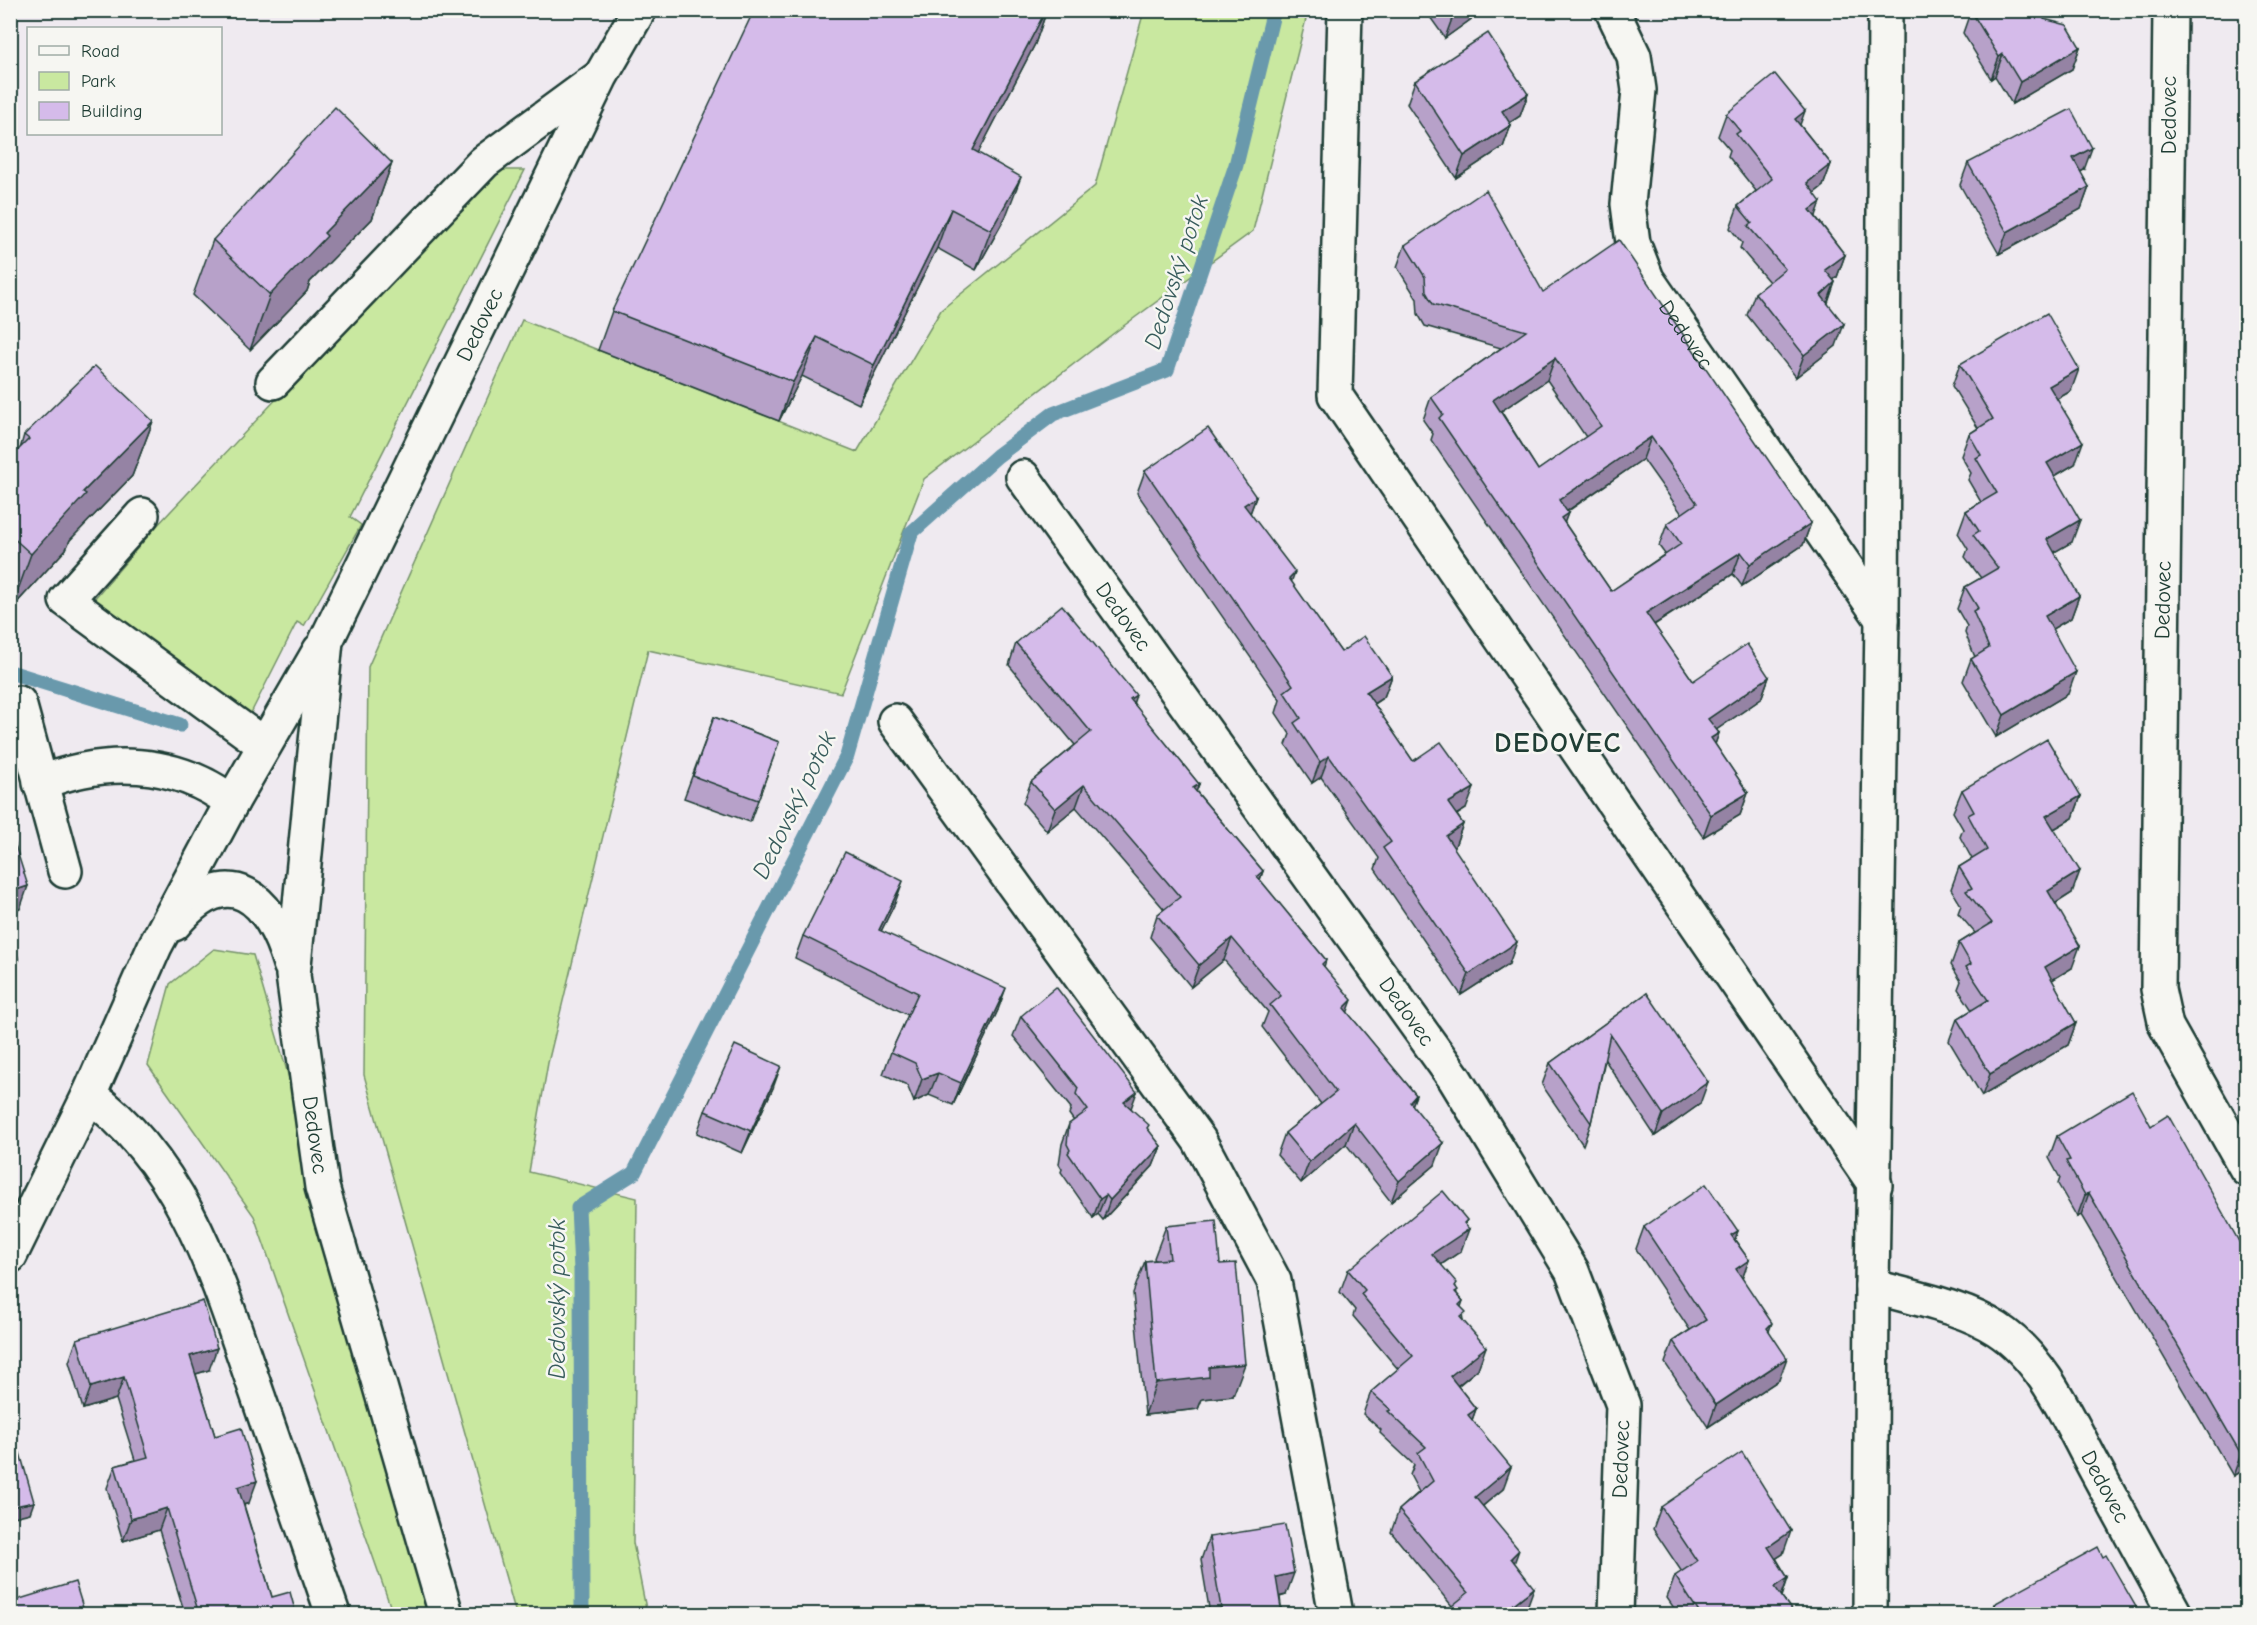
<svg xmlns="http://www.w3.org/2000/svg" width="2257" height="1625" font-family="'Comic Neue',sans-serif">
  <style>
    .green { fill: #c9e8a0; stroke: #74926a; stroke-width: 1.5 }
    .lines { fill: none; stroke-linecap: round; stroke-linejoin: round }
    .stream { stroke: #6999ac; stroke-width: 15 }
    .minor-casing { stroke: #1f3d34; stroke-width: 38 }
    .minor { stroke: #f6f6f2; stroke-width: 33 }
    .wall { fill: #b7a1c9; stroke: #1f3d34; stroke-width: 1.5; fill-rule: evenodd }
    .shaded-wall { fill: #9583a4; stroke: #1f3d34; stroke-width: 1.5 }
    .building { fill: #d5bbea; stroke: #1f3d34; stroke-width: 1.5; fill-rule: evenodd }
    .labels { text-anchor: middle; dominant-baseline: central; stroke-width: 5; stroke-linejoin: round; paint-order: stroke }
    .street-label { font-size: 22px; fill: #1f3d34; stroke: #f6f6f2 }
    .water-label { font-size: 24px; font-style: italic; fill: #385c5c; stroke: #f6f6f2 }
    .district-label { font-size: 28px; font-weight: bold; letter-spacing: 1.5px; fill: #1f3d34; stroke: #f6f6f2 }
  </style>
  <rect width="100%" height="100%" fill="#efeaf0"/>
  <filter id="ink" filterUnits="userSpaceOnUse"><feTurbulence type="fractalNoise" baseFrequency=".0167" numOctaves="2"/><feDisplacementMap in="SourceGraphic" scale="12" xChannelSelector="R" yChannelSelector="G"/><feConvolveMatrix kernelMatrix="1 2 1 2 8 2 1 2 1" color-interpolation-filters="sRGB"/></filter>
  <g filter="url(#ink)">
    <g class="green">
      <path d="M1144,11h164l-55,220 -135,99 -194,149 -83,214 -193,-43 -100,413 -19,109 108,26 -4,345 14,71h-131l-152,-539 4,-408 154,-347 335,132 84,-142 154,-124z"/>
      <path d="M492,170h33l-175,347 11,8 -57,101 -7,-4 -46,91 -158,-113 61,-71z"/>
      <path d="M214,949l39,6 193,659h-53l-139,-398 -106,-151 22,-81z"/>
    </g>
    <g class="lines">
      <g class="stream">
        <path d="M10,672l170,53"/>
        <path d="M582,1614l-1,-344 -3,-62 56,-35 213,-417 64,-223 86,-77 56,-42 114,-44 69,-205 38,-155"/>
      </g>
      <g class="minor-casing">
        <g id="minor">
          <path d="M1345,10l-10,385 540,790"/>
          <path id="s1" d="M1612,10l22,46 5,34 -11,114 5,39 14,36 235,340"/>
          <path d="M2170,10l-12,979 8,37 80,142"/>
          <path d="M273,382l211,-220 113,-83"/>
          <path id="s2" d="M1023,477l432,602 117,192 51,134 -7,209"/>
          <path d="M142,515l-76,85 198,145"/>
          <path d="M19,703l46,168"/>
          <path d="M895,721l304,419 75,141 62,333"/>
          <path d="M40,783c65,-26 135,-24 192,19"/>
          <path d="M174,924c55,-66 97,-26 116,40"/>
          <path d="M89,1095c99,71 132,196 170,304 25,72 50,144 74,215"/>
          <path d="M10,1256l79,-161 66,-149 77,-144 88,-152"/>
          <path id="s3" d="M1872,1286c40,12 89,20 125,43 48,31 72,92 99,141 26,48 52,96 79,144"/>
          <path id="s4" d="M446,1614l-124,-427 -29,-212 33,-334 275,-565 38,-66"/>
          <path d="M1870,1614l2,-328 10,-667 3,-609"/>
        </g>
      </g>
      <use href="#minor" class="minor"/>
    </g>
    <g class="wall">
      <path d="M830,10h217l-12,34 -57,109 28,63 -30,54 -39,-22 -78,156 -57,-28 -23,45 -181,-71 14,-39z"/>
      <path d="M1425,10h59l-39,28z"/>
      <path d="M1971,10l73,9 36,28 -8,22 -60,35 -17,-28 -4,3 -28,-46z"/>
      <path d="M1415,81l113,13 -8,22 -11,7 2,2 -8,22 -47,31 -49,-74z"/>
      <path d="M1726,114l74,11 31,39 -8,22 -9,7 2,24 29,38 -8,22 -4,3 2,2 -7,21 8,43 -40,31 -49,-62 8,-22 14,-11 -29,-34 2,-5 -12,-15 8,-22 18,-15 -28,-35 2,-6 -12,-14z"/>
      <path d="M392,163l-20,56 -62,63 -3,9 -57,59 -57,-55 20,-55z"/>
      <path d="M1968,163l116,7 -4,2 9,15 -8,22 -82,45 -39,-69z"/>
      <path d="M1405,245l138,47 268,231 -8,22 -61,41 -9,-12 -79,51 39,56 76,-4 -8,22 -45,31 3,3 -4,11 33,49 -8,22 -37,22 -272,-397 2,-6 -10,-14 8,-23 70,-49 -76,-22 -7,-12 -1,-15 -20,-32zM1547,380l39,57 -48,33 -37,-59zM1643,459l39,55 -15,10 -8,22 6,8 -54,37 -47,-69 4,-9 -1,-1z"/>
      <path d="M1960,364l111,27 -14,8 18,65 -20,12 17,66 -18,10 25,44 -8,22 -19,11 16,65 -72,43 -33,-56 8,-22 4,-2 -10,-24 2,-7 -10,-17 8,-22 16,-9 -16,-21 3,-8 -10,-16 8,-22 15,-9 -13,-22 3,-7 -10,-17 8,-22 9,-6 -26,-42z"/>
      <path d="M153,421l-21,55 -62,64 -4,9 -55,60 -1,-151 10,-9 4,-14z"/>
      <path d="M1145,471l111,26 -6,16 41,69 50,70 51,24 -8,21 -10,7 39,57 53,48 -9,6 6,9 -8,22 -2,1 56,117 -48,31 -86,-126 4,-11 -58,-81 -9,6 -26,-38 4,-11 -14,-21 4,-13 -143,-207z"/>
      <path d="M1016,643l117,60 66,81 -3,7 67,80 -3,9 66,80 -2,7 23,45 69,83 -4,10 23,60 -44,37 -45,-58 -45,39 -24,-28 8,-22 36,-29 -59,-77 6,-15 -44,-52 -33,27 -41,-50 7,-22 7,-6 -88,-102 -29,24 -24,-28 8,-21 44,-37 -66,-80z"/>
      <path d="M714,717l65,25 -29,80 -66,-24z"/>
      <path d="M1962,790l119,6 -8,22 -19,11 18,64 -17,11 17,64 -20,12 24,43 -8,22 -86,51 -33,-55 8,-22 15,-9 -14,-21 3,-8 -10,-16 8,-22 16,-10 -17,-20 3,-8 -10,-16 8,-22 13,-8 -12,-22 3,-8 -10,-17z"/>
      <path d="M895,903l-14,28 117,79 -45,95 -24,-10 -15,7 -7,-17 -24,-11 8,-22 17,-37 -113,-57 8,-22z"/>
      <path d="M1647,993l53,111 -45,32 -50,-76 -14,63 -8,22 -41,-60 8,-22z"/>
      <path d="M1021,1016l110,92 30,38 -8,20 -50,54 -5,-6 -5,4 -32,-46 1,-3 -3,-5 3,-20 7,-20 5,-3 -5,-7 2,-6 -58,-72z"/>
      <path d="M773,1088l-31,65 -45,-20 8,-22z"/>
      <path d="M2151,1126l96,130v224l-6,-9 -8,5 -152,-261 -4,2 -19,-33 2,-6 -11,-20 8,-22z"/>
      <path d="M1465,1224l-4,27 -20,14 15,22 1,7 6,7 -2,6 2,13 15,49 -20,17 18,23 -4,11 31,69 -20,17 31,56 12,48 -74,-4 -61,-74 8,-22 20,-18 -9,-17 4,-10 -34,-32 1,-3 -18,-16 8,-22 27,-23 -45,-53 2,-6 -15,-18 8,-22z"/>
      <path d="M1166,1226l67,170 -31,3 -4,10 -53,6 -12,-122 12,-32 10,-1 -1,-2z"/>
      <path d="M1644,1227l91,13 14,20 -7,18 27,53 10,49 -71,47 -43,-64 8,-22 17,-11 -54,-81z"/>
      <path d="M77,1339l132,31 -13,4 19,62 34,67 -5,2 28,92 24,17h-111l-26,-84 -36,11 -16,-53 8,-22 20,-6 -19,-61 -33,10 -14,-47z"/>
      <path d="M1661,1507l122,47 -7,4 12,20 -6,19 12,17h-116l-11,-16 8,-22 7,-4 -29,-43z"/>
      <path d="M1209,1537l77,58 -6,2 2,17h-72l-9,-54z"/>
      <path d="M2103,1557l37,57h-150l4,-10z"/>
    </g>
    <g class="shaded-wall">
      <path d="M1046,10h1l-12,34 -76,146 14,-40z"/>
      <path d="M1461,10h23l-39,28 8,-22z"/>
      <path d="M2080,47l-8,22 -60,35 8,-22z"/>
      <path d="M2003,54l-8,22 -4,3 8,-22z"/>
      <path d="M1528,94l-8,22 -26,17 8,-22z"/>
      <path d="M1805,111l-8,22 -2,-14z"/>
      <path d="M1511,125l-8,22 -47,31 8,-22z"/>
      <path d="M2092,148l-8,22 -19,10 8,-22z"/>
      <path d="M392,163l-20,56 -62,63 -3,9 -57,59 20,-55 54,-62z"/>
      <path d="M1831,164l-8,22 -24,19 8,-22z"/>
      <path d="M1021,177l-15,39 -30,54 15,-40z"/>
      <path d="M2089,187l-8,22 -82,45 8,-22z"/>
      <path d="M1821,202l-8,22 -3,-14z"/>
      <path d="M951,209l-14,39 -78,156 15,-39z"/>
      <path d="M1845,255l-8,22 -20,15 8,-22z"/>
      <path d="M1835,282l-8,22 -6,-9z"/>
      <path d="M1844,324l-8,22 -40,31 8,-22z"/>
      <path d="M817,337l-15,39 -23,45 14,-39z"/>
      <path d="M1555,358l-8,22 -62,42 8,-22z"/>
      <path d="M2079,369l-8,22 -30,17 8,-22z"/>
      <path d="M153,421l-21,55 -62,64 -4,9 -55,60 20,-55 52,-62z"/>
      <path d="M1651,437l-8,22 -92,63 8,-22z"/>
      <path d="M2083,442l-8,22 -36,21 8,-22z"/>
      <path d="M1256,497l-8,22 -4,-14z"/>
      <path d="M1568,513l-8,22 1,-17z"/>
      <path d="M2080,520l-8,22 -33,19 8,-22z"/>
      <path d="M1811,523l-8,22 -61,41 8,-22z"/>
      <path d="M1741,552l-8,22 -95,61 8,-22z"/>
      <path d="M1295,572l-8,22 2,-16z"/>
      <path d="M2079,596l-8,22 -34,20 8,-22z"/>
      <path d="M2076,672l-8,22 -72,43 8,-22z"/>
      <path d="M1392,676l-8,21 -26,17 8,-22z"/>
      <path d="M1769,677l-8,22 -61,42 8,-22z"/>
      <path d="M1136,695l-7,22 1,-18z"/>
      <path d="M1719,733l-8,23v-18z"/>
      <path d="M1329,756l-8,21 -9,6 8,-21z"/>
      <path d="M1199,784l-8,22 2,-18z"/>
      <path d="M1084,785l-8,22 -29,24 8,-22z"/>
      <path d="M1474,788l-8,21 -26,15 8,-21z"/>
      <path d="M1748,793l-8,22 -37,22 8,-22z"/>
      <path d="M2081,796l-8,22 -35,20 8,-22z"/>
      <path d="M1463,824l-8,22 -17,12 8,-22z"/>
      <path d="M1263,871l-8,22 2,-17z"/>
      <path d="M2080,871l-8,22 -32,20 8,-22z"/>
      <path d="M903,881l-8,22 -24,49 8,-22z"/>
      <path d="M28,886l-8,23 -10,2v-19z"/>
      <path d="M1232,938l-8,22 -33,27 8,-22z"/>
      <path d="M1517,942l-8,22 -48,31 8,-21z"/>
      <path d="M2080,946l-8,22 -35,21 8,-22z"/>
      <path d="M19,960l-8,22h-1v-19z"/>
      <path d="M1006,988l-8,22 -45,95 8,-22z"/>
      <path d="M1352,1000l-8,22v-14z"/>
      <path d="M2076,1023l-8,22 -86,51 8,-22z"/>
      <path d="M781,1066l-8,22 -31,65 9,-22z"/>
      <path d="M938,1073l-9,22 -15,7 8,-23z"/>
      <path d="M1708,1082l-8,22 -45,32 8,-22z"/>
      <path d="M1137,1092l-7,19 -6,-9z"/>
      <path d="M1416,1095l-8,22 2,-15z"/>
      <path d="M1354,1123l-8,21 -45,39 8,-21z"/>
      <path d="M1443,1143l-8,22 -44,37 8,-21z"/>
      <path d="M1161,1146l-8,20 -50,54 7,-20z"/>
      <path d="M2089,1193l-8,22 -4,2 8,-22z"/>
      <path d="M1106,1195l-8,19 -5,4 7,-19z"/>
      <path d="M1467,1220l-5,13 7,-4 -8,22 -37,25 8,-22z"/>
      <path d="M1738,1231l-8,22 1,-18z"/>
      <path d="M1749,1260l-8,22 -5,-13z"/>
      <path d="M1772,1323l-8,22 3,-17z"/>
      <path d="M1486,1347l-8,22 -36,29 8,-22z"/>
      <path d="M217,1348l-8,22 -27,8 8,-22z"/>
      <path d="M1787,1358l-8,22 -71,47 8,-22z"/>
      <path d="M1245,1364l-12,32 -31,3 -4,10 -53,6 11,-32 53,-16z"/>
      <path d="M124,1377l-8,22 -33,10 8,-22z"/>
      <path d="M1476,1409l-8,22v-16z"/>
      <path d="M2247,1451v6l-6,14 -8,5 8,-22z"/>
      <path d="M1511,1467l-8,22 -36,30 8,-22z"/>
      <path d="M257,1481l-8,22 -19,6 8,-22z"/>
      <path d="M34,1502l-4,11 -20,5v-11z"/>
      <path d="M167,1508l-8,22 -36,11 8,-22z"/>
      <path d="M1791,1531l-8,23 -23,15 8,-22z"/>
      <path d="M1519,1550l-8,22v-14z"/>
      <path d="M1294,1573l-8,22 -18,4 8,-22z"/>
      <path d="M1788,1578l-8,22 -5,-13z"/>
      <path d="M1534,1588l-8,22 -6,4h-19z"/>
    </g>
    <g class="building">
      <path d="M754,10h60l13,6 3,-6h216l-73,140 48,27 -30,53 -40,-21 -77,156 -57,-28 -24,45 -181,-71z"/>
      <path d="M1449,10h12l-8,6z"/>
      <path d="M2039,10l5,9 23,6 13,22 -60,35 -17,-28 -4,3 -28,-46z"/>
      <path d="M1488,33l40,61 -26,17 9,14 -47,31 -49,-75z"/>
      <path d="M1775,74l30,37 -10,8 36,45 -24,19 14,19 -11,8 35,45 -20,15 10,12 -14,13 23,29 -40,31 -49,-62 30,-24 -37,-43 4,-3 -14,-17 34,-27 -36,-45 4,-3 -14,-17z"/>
      <path d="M335,107l57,56 -68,70 3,3 -57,59 -57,-55z"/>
      <path d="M2071,109l21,39 -19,10 16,29 -82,45 -39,-69z"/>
      <path d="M1486,190l57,102 76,-52 192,283 -61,41 -9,-12 -95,61 47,68 54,-37 22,33 -61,42 11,14 -8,5 37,55 -37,22 -272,-397 4,-4 -12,-17 95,-66 -93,-27 -7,-12 -1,-15 -20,-32zM1555,358l46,68 -63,44 -45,-70zM1651,437l46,66 -30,21 14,20 -70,47 -50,-73 7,-5 -9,-13z"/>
      <path d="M2047,313l32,56 -30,17 34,56 -36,21 33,57 -33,19 32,57 -34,20 31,56 -72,43 -33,-56 18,-11 -16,-37 5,-3 -13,-21 33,-19 -25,-33 6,-4 -13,-20 31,-18 -21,-35 5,-3 -12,-21 24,-15 -33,-55z"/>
      <path d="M95,366l58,55 -70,71 3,2 -55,60 -21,-19v-77l19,-19 -5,-4z"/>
      <path d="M1208,428l48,69 -12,8 51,67 -6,6 52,74 23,-16 28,40 -26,16 47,69 28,-19 33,46 -26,15 15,21 -17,12 71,106 -48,32 -86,-126 8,-6 -62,-86 -9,6 -26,-39 7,-5 -17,-26 9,-7 -148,-214z"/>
      <path d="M1062,605l74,90 -6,4 69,85 -6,4 70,83 -6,5 69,84 -4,4 30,36 -8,8 72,87 -6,7 33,41 -44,38 -45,-58 -45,39 -24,-29 51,-41 -66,-87 11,-9 -49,-58 -33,27 -42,-50 23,-18 -96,-112 -29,24 -24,-27 60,-50 -75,-89z"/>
      <path d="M714,717l65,25 -21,58 -65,-24z"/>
      <path d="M2047,739l34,57 -35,20 34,55 -32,20 32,55 -35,21 31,56 -86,51 -33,-55 31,-19 -22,-33 5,-3 -12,-21 33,-20 -26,-32 6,-3 -13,-21 28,-17 -19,-35 6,-3 -12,-22z"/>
      <path d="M10,829l18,57 -18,6z"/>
      <path d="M845,852l58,29 -24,49 127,58 -45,95 -23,-10 -16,6 -7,-16 -24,-11 27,-59 -115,-57z"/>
      <path d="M10,933l9,27 -9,3z"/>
      <path d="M1056,987l81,105 -13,10 25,23 -2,3 14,18 -51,54 -4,-5 -6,4 -32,-46 2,-3 -3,-6 2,-20 19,-14 -12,-16 2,-6 -57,-72z"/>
      <path d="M1647,993l61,89 -45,32 -53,-80 -19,89 -41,-60z"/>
      <path d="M735,1045l46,21 -30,65 -46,-20z"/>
      <path d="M2132,1091l19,35 17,-11 79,141v195l-6,3 -152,-261 -4,2 -19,-34 4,-1 -13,-24z"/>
      <path d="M1706,1184l32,47 -7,4 18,25 -13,9 36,54 -5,5 20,30 -71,47 -43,-64 33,-21 -62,-93z"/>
      <path d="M1443,1191l24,29 -3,3 5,6 -37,25 25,29 -2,3 3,4 -3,2 8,9 -4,4 7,7 -6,5 26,30 -36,29 26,33 -8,6 43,52 -36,30 44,53 -8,8 23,30 -33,26h-59l26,-21 -69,-83 34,-29 -15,-28 8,-6 -38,-36 3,-1 -20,-18 42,-36 -52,-62 4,-4 -17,-20z"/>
      <path d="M1216,1221l4,43 16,-1 9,101 -36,3v10l-53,6 -11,-122 25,-2 -4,-33z"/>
      <path d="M203,1301l14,47 -27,8 25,80 26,-8 16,53 -19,6 34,110 18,-5 6,22h-97l-32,-106 -36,11 -16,-53 33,-9 -24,-80 -33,10 -14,-48z"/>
      <path d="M1742,1452l49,79 -23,16 20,31 -13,9 19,27h-94l-25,-38 22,-15 -36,-54z"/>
      <path d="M20,1453l14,49 -24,5v-51z"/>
      <path d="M1285,1525l9,48 -18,4 6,37h-60l-13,-77z"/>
      <path d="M2098,1547l5,10 3,-2 34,59h-140l-6,-10z"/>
      <path d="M75,1582l10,32h-75v-12z"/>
    </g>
  </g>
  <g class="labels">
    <g class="street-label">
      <text transform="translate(2169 115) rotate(-90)">Dedovec</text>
      <text stroke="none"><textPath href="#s4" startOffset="1346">Dedovec</textPath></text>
      <text stroke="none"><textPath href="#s1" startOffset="346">Dedovec</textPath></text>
      <text transform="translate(2163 600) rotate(-89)">Dedovec</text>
      <text stroke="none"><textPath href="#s2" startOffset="172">Dedovec</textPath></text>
      <text stroke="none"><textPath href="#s2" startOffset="658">Dedovec</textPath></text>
      <text transform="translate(315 1135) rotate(82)">Dedovec</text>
      <text transform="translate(1621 1459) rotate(-88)">Dedovec</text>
      <text stroke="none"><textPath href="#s3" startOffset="326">Dedovec</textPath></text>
    </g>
    <g class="water-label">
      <text transform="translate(1176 272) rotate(-72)">Dedovský potok</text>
      <text transform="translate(794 805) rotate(-64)">Dedovský potok</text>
      <text transform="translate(557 1299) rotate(-90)">Dedovský potok</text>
    </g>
    <g class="district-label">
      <text x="1558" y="743">DEDOVEC</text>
    </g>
  </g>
  <rect width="2257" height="1625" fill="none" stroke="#f6f6f2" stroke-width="36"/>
  <rect x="18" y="18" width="2221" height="1589" fill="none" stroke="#1f3d34" stroke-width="2" filter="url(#ink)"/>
  <rect x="27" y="27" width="195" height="108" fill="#f6f6f2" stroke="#a0aca6" stroke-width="1.5"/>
  <rect x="39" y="46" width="30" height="9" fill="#f6f6f2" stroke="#a0aca6" stroke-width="1.5"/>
  <text x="81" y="57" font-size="18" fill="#1f3d34">Road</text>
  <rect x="39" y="72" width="30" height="18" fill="#c9e8a0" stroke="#a0aca6" stroke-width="1.5"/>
  <text x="81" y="87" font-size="18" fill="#1f3d34">Park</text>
  <rect x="39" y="102" width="30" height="18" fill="#d5bbea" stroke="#a0aca6" stroke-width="1.5"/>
  <text x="81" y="117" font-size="18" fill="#1f3d34">Building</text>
</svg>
